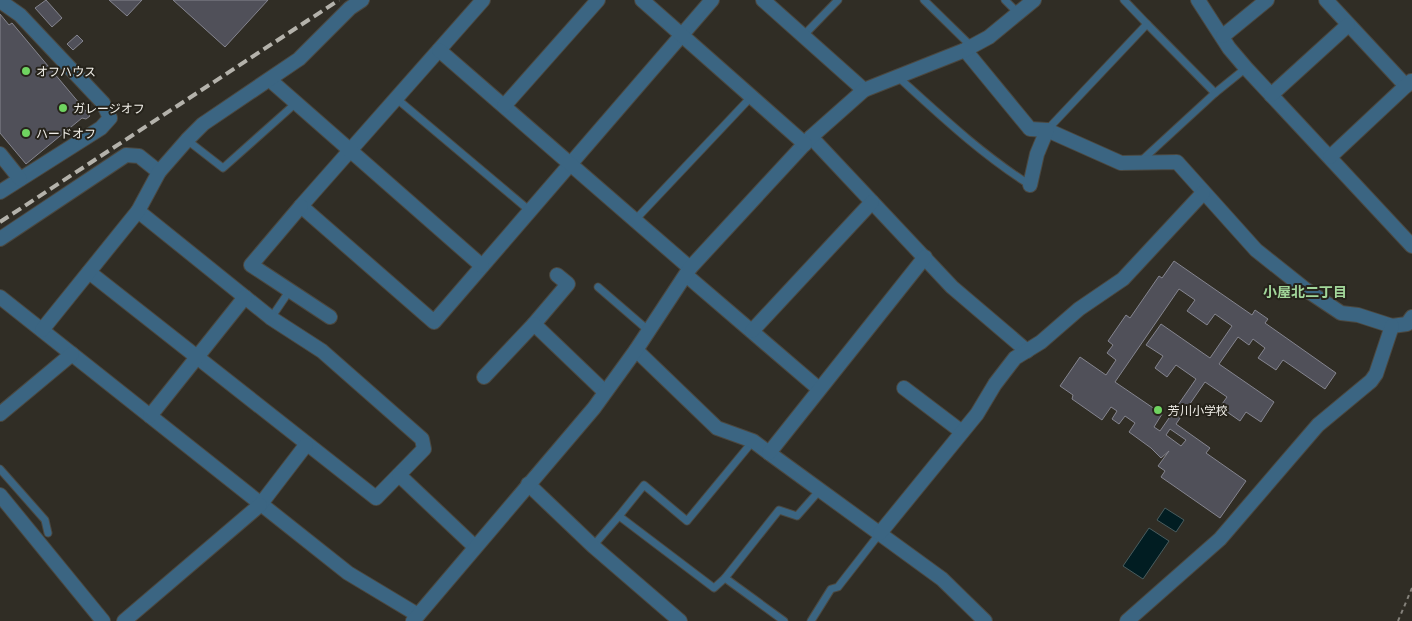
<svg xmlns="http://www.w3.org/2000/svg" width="1412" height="621" font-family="'Golos Text','Noto Sans JP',sans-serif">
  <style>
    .water { fill: #011d22; stroke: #495c5e }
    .building { fill: #505059; stroke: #85858f; fill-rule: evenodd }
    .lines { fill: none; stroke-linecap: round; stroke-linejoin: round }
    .service-casing { stroke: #4b4840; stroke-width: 9 }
    .minor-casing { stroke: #4b4840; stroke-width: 16 }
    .tertiary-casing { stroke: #4b4840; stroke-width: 16 }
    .path { stroke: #85827b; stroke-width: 2; stroke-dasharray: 4 4; stroke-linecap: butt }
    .service { stroke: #3b6582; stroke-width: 7 }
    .minor { stroke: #3b6582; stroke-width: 14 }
    .tertiary { stroke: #3b6582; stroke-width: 14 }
    .rail { stroke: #b4b2ab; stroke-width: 4; stroke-dasharray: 10 5; stroke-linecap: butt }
    .poi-dot { fill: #6fd360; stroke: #26231b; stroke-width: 2 }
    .labels { text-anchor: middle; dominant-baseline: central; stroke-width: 4; stroke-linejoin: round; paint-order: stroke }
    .poi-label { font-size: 12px; fill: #f1efe9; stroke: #26231b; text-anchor: start }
    .neighbourhood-label { font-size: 14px; font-weight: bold; fill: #a2d79a; stroke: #26231b }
  </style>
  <rect width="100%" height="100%" fill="#302d25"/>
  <g class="water">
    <path d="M1165,508l19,12 -8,12 -19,-12z"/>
    <path d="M1149,528l20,13 -26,38 -20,-13z"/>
  </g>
  <g class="building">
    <path d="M46,0l16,18 -10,9 -17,-19z"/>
    <path d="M109,0h33l-15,16z"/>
    <path d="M173,0h95l-43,47z"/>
    <path d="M0,14l9,11 3,-2 78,93 -4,3 -4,-1 -56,46 -26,-31z"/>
    <path d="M77,35l6,6 -10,9 -6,-6z"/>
    <path d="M1174,261l78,54 3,-5 13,9 -3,4 71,50 -11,16 -42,-29 -7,10 -18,-12 7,-10 -12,-9 -4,6 -11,-8 -19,27 55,38 -13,20 -15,-10 -6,9 -20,-14 7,-10 -22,-15 -29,42 34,24 -4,5 40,28 -26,37 -59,-41 4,-6 -7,-5 11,-15 -8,7 -10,-10 -22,-16 6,-9 -10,-7 -6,8 -7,-5 5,-8 -6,-4 -9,13 -30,-21 1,-4 -13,-9 20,-29 26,18 10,-15 -9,-7 6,-8 -5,-4 18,-26 4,3 29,-42 3,2zM1179,289l16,11 -8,11 20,14 8,-11 17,12 -22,32 -49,-34 -15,21 17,11 -8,12 12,9 9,-12 20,14 -36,52 -6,-4 8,-13 -47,-32zM1170,429l16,11 -5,6 -15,-11z"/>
  </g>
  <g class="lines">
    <g class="service-casing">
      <g id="service">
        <path d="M924,0l47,46"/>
        <path d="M1005,0l13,13"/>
        <path d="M1124,0l23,24"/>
        <path d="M804,35l34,-35"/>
        <path d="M898,77c43,39 83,77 132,108"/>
        <path d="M397,99l133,112"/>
        <path d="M1047,130l100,-106 68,69"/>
        <path d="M187,140l36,28 73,-65"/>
        <path d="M1141,161l74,-68 31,-25"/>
        <path d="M635,220l117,-124"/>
        <path d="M598,287l51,44"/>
        <path d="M271,318l19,-28"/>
        <path d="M0,469l45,51 3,13"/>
        <path d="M619,516l25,-31 43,36 66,-80"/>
        <path d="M593,546l26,-30 95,72 11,-10 54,-68 18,6 22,-25"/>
        <path d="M725,578l59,43"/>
        <path d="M811,621l20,-32 7,-2 42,-54"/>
      </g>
    </g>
    <g class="minor-casing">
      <g id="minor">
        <path d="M483,0l-182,206 133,116 278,-322"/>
        <path d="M763,0l101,90"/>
        <path d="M1198,0l31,48 17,20 166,178"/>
        <path d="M1326,0l80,86"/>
        <path d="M1223,36l44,-36"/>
        <path d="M439,50l251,218"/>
        <path d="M965,50l65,79 17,1 74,33 56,-1 79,88 49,39 36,24 17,2 34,11 15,-2 5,-7"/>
        <path d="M270,80l212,186"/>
        <path d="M1271,95l77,-70"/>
        <path d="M504,106l94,-106"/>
        <path d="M811,137l141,150 75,64"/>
        <path d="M1330,157l81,-76"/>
        <path d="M1030,185l7,-31 10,-24"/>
        <path d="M301,206l-50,59 79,52"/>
        <path d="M0,239l126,-84 13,1 20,16"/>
        <path d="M89,272l287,226 48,-49 -2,-10 -100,-88 -51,-33 -133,-107"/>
        <path d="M686,275l133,114"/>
        <path d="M0,297l348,276 70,42"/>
        <path d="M534,324l34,-40 -11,-9"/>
        <path d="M42,330l96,-119 21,-39 28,-32 16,-16 96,-65 51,-51 12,-8"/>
        <path d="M752,331l120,-129"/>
        <path d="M636,350l81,78 36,13 16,12 173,126 43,42"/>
        <path d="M484,377l50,-53 71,68"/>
        <path d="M904,388l58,44"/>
        <path d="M0,414l72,-60"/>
        <path d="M150,416l95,-119"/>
        <path d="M769,453l156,-196"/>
        <path d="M399,475l76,72"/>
        <path d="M528,484l65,62 87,75"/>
        <path d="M260,505l46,-60"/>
        <path d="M880,533l97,-119 18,-30 20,-26 26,-16 38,-33 44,-30 80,-86"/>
        <path d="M413,621l181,-213 42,-58 54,-82 121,-131 53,-47 101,-40 24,-13 45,-37"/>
        <path d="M1127,621l93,-82 98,-114 53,-44 5,-7 16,-48"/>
      </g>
    </g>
    <g class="tertiary-casing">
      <g id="tertiary">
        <path d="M642,0l163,144"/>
        <path d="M0,1l20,14 83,88 7,15 -9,10 -101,64"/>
        <path d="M0,154l20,25"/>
        <path d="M0,495l103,126"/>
        <path d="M124,621l136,-116"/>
      </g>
    </g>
    <path class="path" d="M1398,621l14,-33"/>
    <use href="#service" class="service"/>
    <use href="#minor" class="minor"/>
    <use href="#tertiary" class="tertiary"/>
    <path class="rail" d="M0,222l339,-222"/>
  </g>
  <g class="poi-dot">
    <circle cx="26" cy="71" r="5"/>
    <circle cx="63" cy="108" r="5"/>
    <circle cx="26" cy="133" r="5"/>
    <circle cx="1158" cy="410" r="5"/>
  </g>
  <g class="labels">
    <g class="poi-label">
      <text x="36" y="71">オフハウス</text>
      <text x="73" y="108">ガレージオフ</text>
      <text x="36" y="133">ハードオフ</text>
      <text x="1168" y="410">芳川小学校</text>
    </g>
    <g class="neighbourhood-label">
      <text x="1305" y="291">小屋北二丁目</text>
    </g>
  </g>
</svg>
